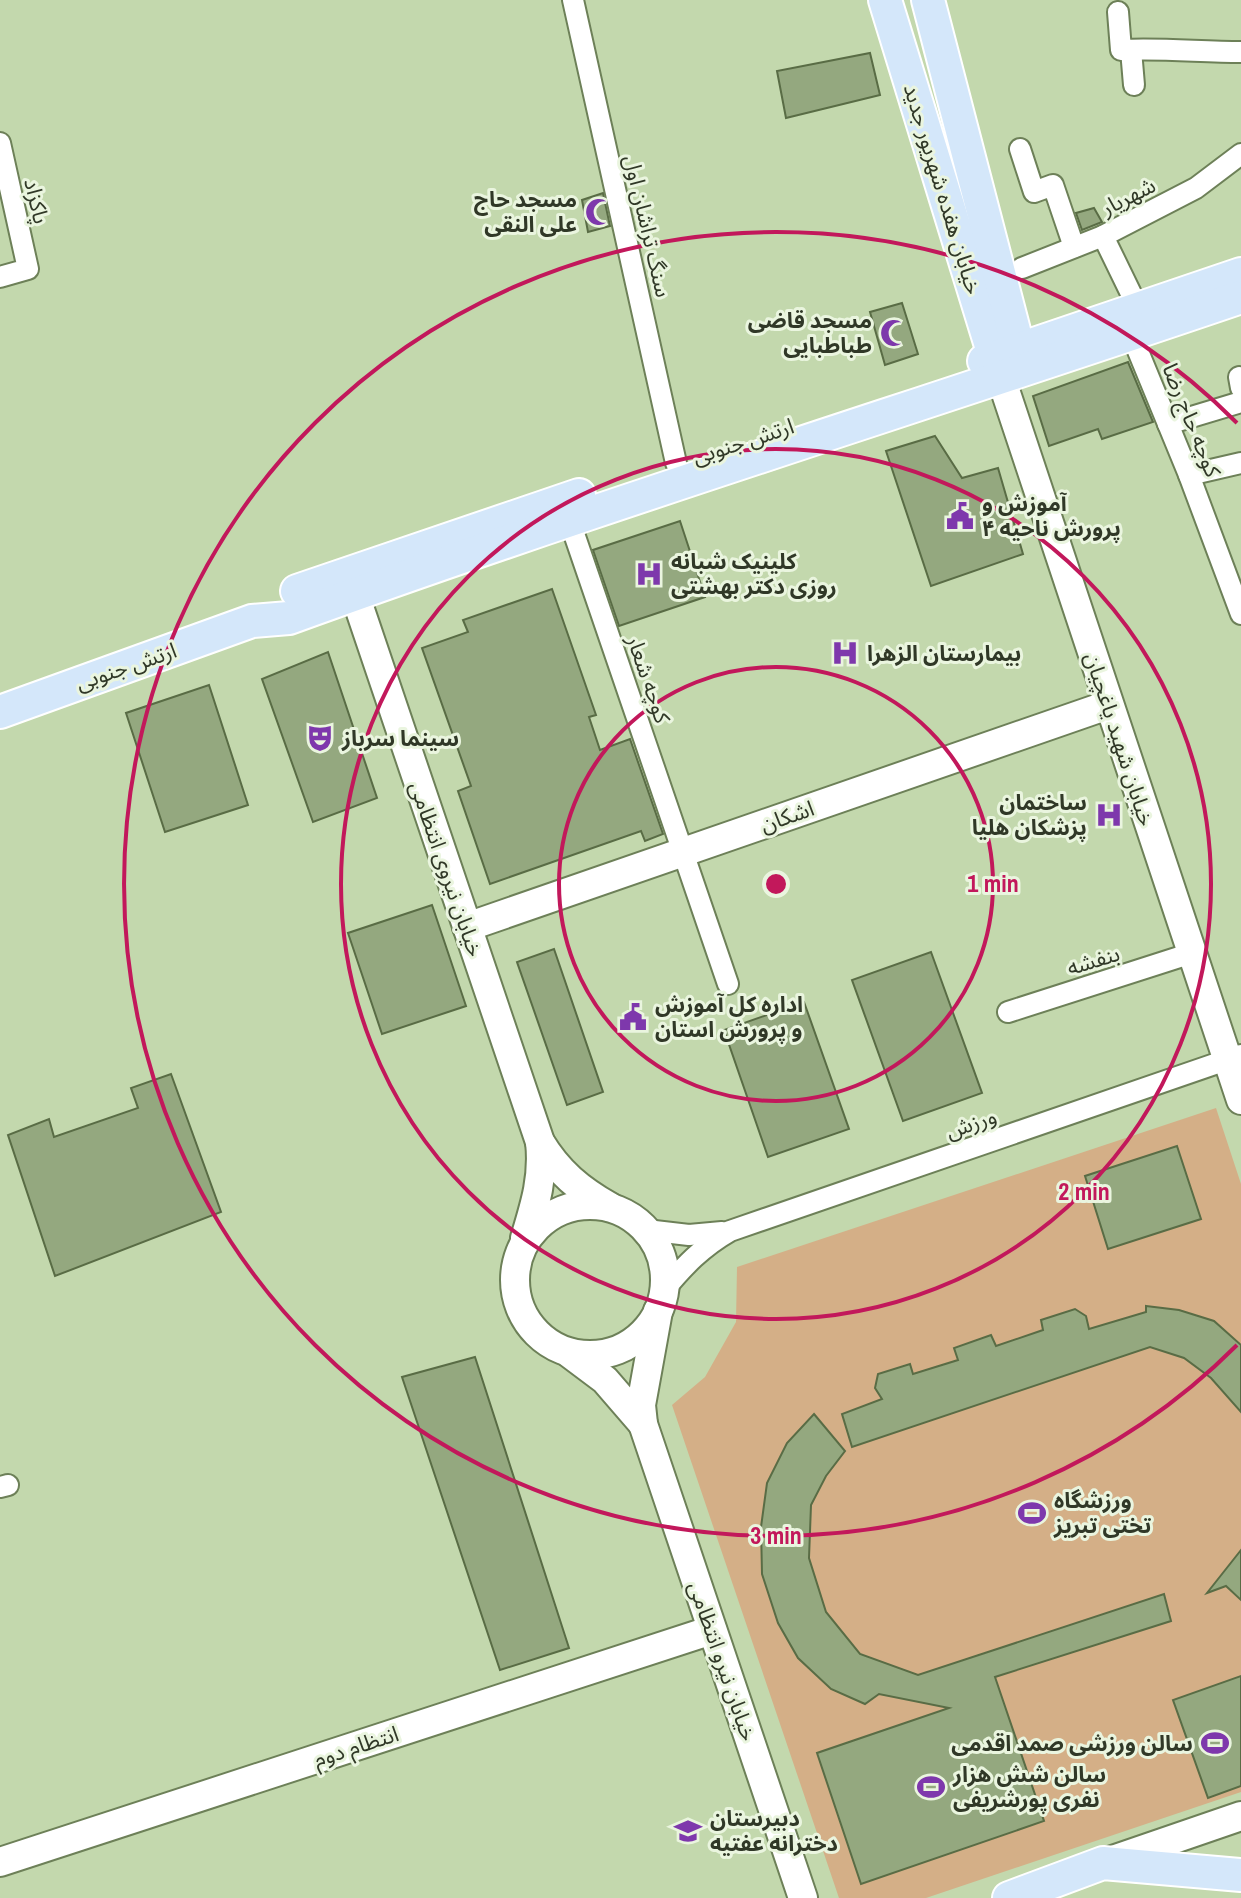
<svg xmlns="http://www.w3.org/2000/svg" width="1241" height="1898" font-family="'Archivo Narrow','Noto Sans Arabic',sans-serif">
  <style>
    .green { fill: #d4af87 }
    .building { fill: #94a87f; stroke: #596c45; stroke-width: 2 }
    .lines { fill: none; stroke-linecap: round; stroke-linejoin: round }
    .street-casing { stroke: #6d8058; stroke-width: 24 }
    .secondary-casing { stroke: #6d8058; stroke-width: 32 }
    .primary-casing { stroke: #fff; stroke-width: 36 }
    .street { stroke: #fff; stroke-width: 20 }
    .secondary { stroke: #fff; stroke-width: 28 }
    .primary { stroke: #d4e7fa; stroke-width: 32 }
    .ring { fill: none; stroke: #c2185b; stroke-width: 4 }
    .labels { text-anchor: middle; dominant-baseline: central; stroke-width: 6; stroke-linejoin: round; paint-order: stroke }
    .street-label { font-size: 22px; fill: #303827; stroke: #eaf5df }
    .poi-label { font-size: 22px; font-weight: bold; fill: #303827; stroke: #eaf5df; text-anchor: start }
    .centre { fill: #c2185b; stroke: #eaf5df; stroke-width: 4 }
    .ring-label { font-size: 24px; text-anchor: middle; font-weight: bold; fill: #c2185b; stroke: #eaf5df; stroke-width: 6; stroke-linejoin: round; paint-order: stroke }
  </style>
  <rect width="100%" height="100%" fill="#c3d8ad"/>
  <path class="green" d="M1216,1108l25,76v608l-315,106h-87l-167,-493 33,-28 31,-55 1,-55z"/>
  <g class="building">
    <path d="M870,53l10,42 -94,23 -9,-47z"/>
    <path d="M603,193l7,33 -22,6 -6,-32z"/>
    <path d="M1094,208l8,14 -20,8 -6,-17z"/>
    <path d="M902,303l16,51 -33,11 -15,-53z"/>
    <path d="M1128,362l25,60 -51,17 -4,-10 -49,17 -16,-50z"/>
    <path d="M935,436l27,42 36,-10 25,86 -92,32 -45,-135z"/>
    <path d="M680,521l25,76 -86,29 -26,-76z"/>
    <path d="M552,589l44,126 -7,2 11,33 30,-11 33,95 -18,7 -4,-10 -151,53 -32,-93 13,-5 -49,-138 46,-16 -5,-12z"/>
    <path d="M328,652l49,146 -64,24 -51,-143z"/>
    <path d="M209,685l39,120 -83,27 -39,-119z"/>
    <path d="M432,905l34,101 -84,28 -34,-101z"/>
    <path d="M554,949l49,143 -36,13 -50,-143z"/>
    <path d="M931,952l51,141 -79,28 -51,-141z"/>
    <path d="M804,1002l45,127 -81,28 -44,-127z"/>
    <path d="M171,1074l50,138 -166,64 -47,-141 41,-16 5,18 84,-29 -7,-20z"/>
    <path d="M1177,1146l24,73 -93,30 -23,-73z"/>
    <path d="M1146,1306l33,4 35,11 27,24v67l-30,-34 -27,-20 -34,-11 -298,100 -10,-33 40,-15 -7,-11 3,-14 32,-10 3,10 45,-14 -4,-12 37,-13 5,11 47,-16 -2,-10 34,-11 11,7 3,13 57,-17z"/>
    <path d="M475,1357l94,291 -69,22 -98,-293z"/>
    <path d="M814,1414l31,37 -19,25 -15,29 -2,53 17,54 34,42 58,21 246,-81 7,27 -176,56 49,144 -183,63 -44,-131 132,-45 -70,-14 -14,10 -34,-15 -33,-31 -20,-35 -16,-49 -1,-47 6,-44 20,-40z"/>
    <path d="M1241,1550v50l-15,-14 -19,7z"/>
    <path d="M1241,1676v110l-33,12 -35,-98z"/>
  </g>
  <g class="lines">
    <g class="street-casing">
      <g id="street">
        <path d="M573,0l103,463"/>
        <path d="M1118,12l3,38c41,-2 80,2 120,2"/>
        <path d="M1131,50l3,35"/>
        <path d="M0,143l28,126 -28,8"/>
        <path d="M1020,149l14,43 19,-7 21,62"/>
        <path d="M1022,268l81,-32"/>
        <path d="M1138,308l-35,-72 93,-48 45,-34"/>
        <path d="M1131,334l58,141 52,139"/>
        <path d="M1239,377l2,11"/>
        <path d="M1168,424l73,-22"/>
        <path d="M1189,475l52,-12"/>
        <path d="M570,522l158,462"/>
        <path d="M1008,1012l184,-59"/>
        <path d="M646,1230l43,5 33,-3"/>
        <path d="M664,1290c20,-24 38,-43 66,-59l511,-176"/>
        <path d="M0,1487l8,-2"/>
      </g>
    </g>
    <g class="secondary-casing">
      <g id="secondary">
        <path d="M1001,378l240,722"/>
        <path d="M355,595l185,547c18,30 40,48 70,65"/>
        <path d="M467,927l641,-222"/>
        <circle cx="590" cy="1280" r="75"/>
        <path d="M525,1238c10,-33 19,-61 15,-96"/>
        <path d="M658,1311l-17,94 2,19 160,474"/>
        <path d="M569,1353l36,27 38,44"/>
        <path d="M0,1862l712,-232"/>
        <path d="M1107,1862l134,-46"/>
      </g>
    </g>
    <g class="primary-casing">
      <g id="primary">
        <path d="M885,0l115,375"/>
        <path d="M928,0l96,369"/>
        <path d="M984,361l257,-87"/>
        <path d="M297,591l282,-96"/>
        <path d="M0,712l252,-91 37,-3c315,-114 635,-213 952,-321"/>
        <path d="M1009,1898l94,-35 138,12"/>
      </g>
    </g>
    <use href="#street" class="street"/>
    <use href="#secondary" class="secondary"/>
    <use href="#primary" class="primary"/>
  </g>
  <g class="ring">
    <circle cx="776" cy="884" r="217"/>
    <circle cx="776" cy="884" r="435"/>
    <path d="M1237 1345A652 652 0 1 1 1237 423"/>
  </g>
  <defs>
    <g id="mosque-bare" transform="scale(2.16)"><path d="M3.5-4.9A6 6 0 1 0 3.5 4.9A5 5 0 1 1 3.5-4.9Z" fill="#7e38ac" stroke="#eaf5df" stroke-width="2.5" paint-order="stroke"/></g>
    <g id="civic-bare" transform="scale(2.16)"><path d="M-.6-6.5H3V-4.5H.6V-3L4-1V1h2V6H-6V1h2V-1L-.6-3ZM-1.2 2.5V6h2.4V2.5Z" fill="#7e38ac" stroke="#eaf5df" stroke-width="2.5" paint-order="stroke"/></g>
    <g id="hospital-bare" transform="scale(2.16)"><path d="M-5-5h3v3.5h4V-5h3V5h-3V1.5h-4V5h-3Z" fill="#7e38ac" stroke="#eaf5df" stroke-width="2.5" paint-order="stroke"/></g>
    <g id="theatre-bare" transform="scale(2.16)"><path d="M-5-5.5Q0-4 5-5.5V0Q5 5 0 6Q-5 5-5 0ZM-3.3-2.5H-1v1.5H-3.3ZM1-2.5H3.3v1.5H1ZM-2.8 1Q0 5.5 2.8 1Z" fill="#7e38ac" stroke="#eaf5df" stroke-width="2.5" paint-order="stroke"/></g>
    <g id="stadium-bare" transform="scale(2.16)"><path d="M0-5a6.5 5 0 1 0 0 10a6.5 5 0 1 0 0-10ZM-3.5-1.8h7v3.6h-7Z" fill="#7e38ac" stroke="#eaf5df" stroke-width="2.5" paint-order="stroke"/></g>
    <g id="school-bare" transform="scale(2.16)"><path d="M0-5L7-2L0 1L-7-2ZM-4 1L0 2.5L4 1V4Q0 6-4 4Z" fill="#7e38ac" stroke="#eaf5df" stroke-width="2.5" paint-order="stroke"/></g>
  </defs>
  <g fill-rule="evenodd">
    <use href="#mosque-bare" x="599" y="212"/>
    <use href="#mosque-bare" x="894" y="333"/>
    <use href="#civic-bare" x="960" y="516"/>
    <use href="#hospital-bare" x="649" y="574"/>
    <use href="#hospital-bare" x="845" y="653"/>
    <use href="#theatre-bare" x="320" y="738"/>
    <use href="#hospital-bare" x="1109" y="815"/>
    <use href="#civic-bare" x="633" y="1017"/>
    <use href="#stadium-bare" x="1032" y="1513"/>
    <use href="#stadium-bare" x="1215" y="1743"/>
    <use href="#stadium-bare" x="931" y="1787"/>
    <use href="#school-bare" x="688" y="1831"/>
  </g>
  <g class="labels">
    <g class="street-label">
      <text transform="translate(943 189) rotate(73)">خیابان هفده شهریور جدید</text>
      <text transform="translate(1128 196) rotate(-27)">شهریار</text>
      <text transform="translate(37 201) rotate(77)">پاکزاد</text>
      <text transform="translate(648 226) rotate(77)">سنگ تراشان اول</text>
      <text transform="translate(1192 420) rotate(68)">کوچه حاج رضا</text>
      <text transform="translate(743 441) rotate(-18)">ارتش جنوبی</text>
      <text transform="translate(126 666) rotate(-19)">ارتش جنوبی</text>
      <text transform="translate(649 679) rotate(71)">کوچه شعار</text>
      <text transform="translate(1120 739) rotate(72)">خیابان شهید یاغچیان</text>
      <text transform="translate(787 816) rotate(-19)">اشکان</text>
      <text transform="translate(447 869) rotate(71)">خیابان نیروی انتظامی</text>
      <text transform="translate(1093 960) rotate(-17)">بنفشه</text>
      <text transform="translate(971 1123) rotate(-19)">ورزش</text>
      <text transform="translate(723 1661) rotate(71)">خیابان نیرو انتظامی</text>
      <text transform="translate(356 1746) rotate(-18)">انتظام دوم</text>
    </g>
    <g class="poi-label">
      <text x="577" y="199" text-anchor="end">مسجد حاج<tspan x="577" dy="25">علی النقی</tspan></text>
      <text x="872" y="320" text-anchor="end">مسجد قاضی<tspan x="872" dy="25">طباطبایی</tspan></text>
      <text x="982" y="503">آموزش و<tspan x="982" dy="25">پرورش ناحیه ۴</tspan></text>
      <text x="671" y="561">کلینیک شبانه<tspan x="671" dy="25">روزی دکتر بهشتی</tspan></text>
      <text x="867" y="653">بیمارستان الزهرا</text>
      <text x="342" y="738">سینما سرباز</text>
      <text x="1087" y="802" text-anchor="end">ساختمان<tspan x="1087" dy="25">پزشکان هلیا</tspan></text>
      <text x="655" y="1004">اداره کل آموزش<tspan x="655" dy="25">و پرورش استان</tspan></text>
      <text x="1054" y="1500">ورزشگاه<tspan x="1054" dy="25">تختی تبریز</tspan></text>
      <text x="1193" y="1743" text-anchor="end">سالن ورزشی صمد اقدمی</text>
      <text x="953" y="1774">سالن شش هزار<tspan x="953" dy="25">نفری پورشریفی</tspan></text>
      <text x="710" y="1818">دبیرستان<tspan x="710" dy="25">دخترانه عفتیه</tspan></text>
    </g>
  </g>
  <circle cx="776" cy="884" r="12" class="centre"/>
  <g class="ring-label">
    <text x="993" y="892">1 min</text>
    <text x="1084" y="1200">2 min</text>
    <text x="776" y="1544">3 min</text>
  </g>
</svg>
